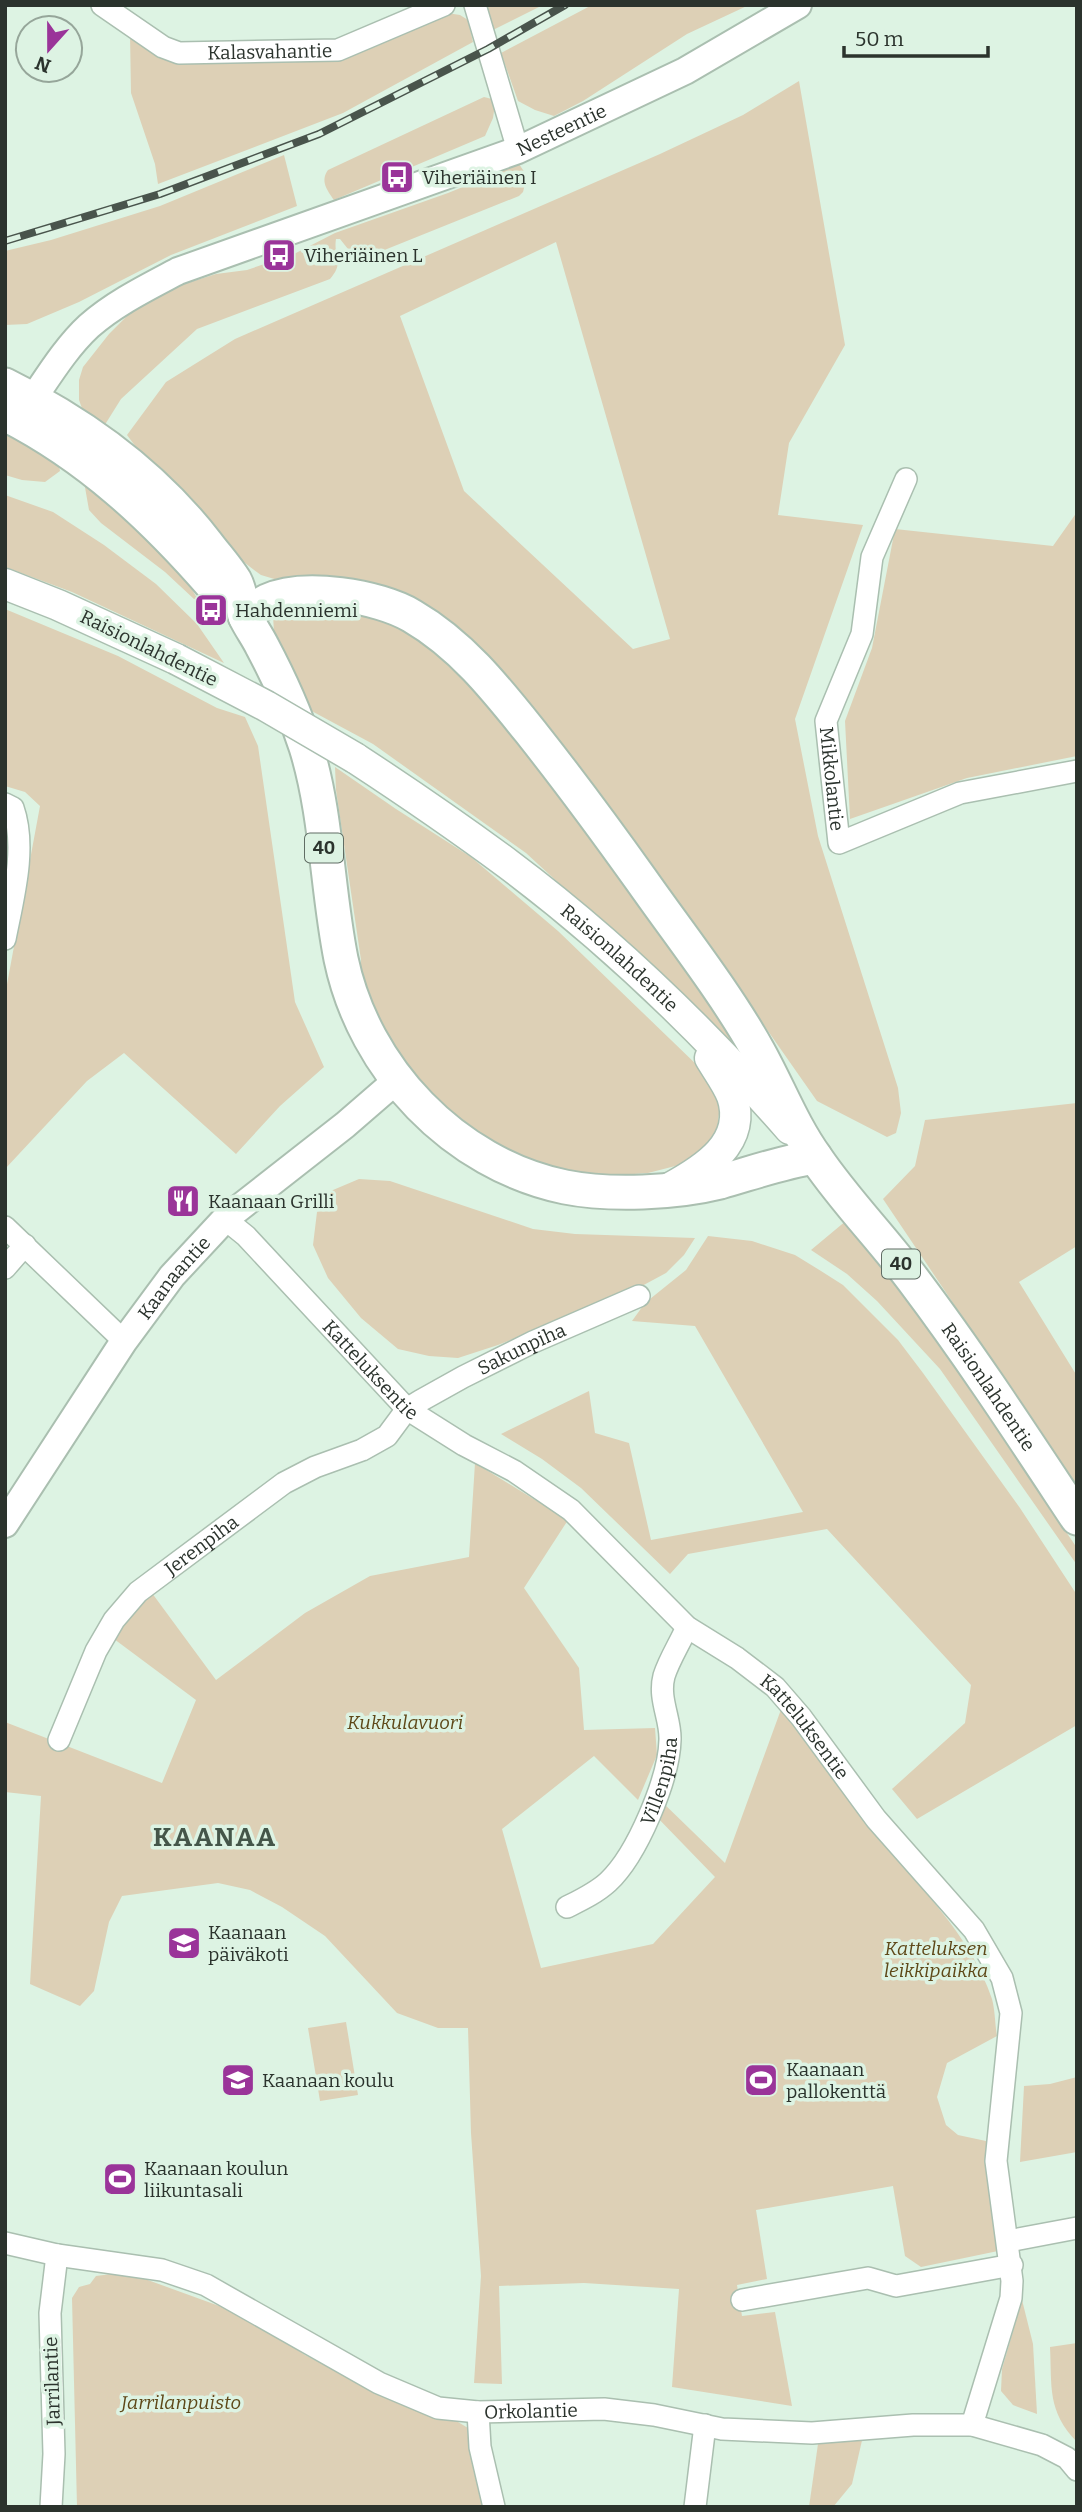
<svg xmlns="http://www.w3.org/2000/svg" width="1082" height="2512" font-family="Bitter,serif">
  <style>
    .green { fill: #ddd0b6; fill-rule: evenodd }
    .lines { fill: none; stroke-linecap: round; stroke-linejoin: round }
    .minor-casing { stroke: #aabfb0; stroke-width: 24 }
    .tertiary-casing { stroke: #aabfb0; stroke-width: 30 }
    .secondary-casing { stroke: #aabfb0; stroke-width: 33 }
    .primary-casing { stroke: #aabfb0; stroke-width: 37 }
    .minor { stroke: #fff; stroke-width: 21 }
    .tertiary { stroke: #fff; stroke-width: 26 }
    .secondary { stroke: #fff; stroke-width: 30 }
    .primary { stroke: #fff; stroke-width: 33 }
    .rail-casing { stroke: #49544c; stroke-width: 8 }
    .rail { stroke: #ddf3e3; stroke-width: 5; stroke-dasharray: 16; stroke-linecap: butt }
    .secondary-bridge-casing { stroke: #aabfb0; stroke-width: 33; stroke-linecap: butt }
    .secondary-bridge { stroke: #fff; stroke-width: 30 }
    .labels { text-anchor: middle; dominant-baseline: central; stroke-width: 7; stroke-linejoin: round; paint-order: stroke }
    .shield { fill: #ddf3e3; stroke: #606d64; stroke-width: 2 }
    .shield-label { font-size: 18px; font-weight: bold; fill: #2b332d }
    .street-label { font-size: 19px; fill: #2b332d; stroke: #ddf3e3 }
    .poi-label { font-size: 19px; fill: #2b332d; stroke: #ddf3e3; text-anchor: start }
    .park-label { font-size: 19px; font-style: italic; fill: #5e4818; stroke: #ddf3e3 }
    .district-label { font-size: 26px; font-weight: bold; letter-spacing: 2px; fill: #445649; stroke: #ddf3e3 }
  </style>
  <rect width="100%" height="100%" fill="#ddf3e3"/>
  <g class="green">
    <path d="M485,5h58l-50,25z"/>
    <path d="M592,5h157l-62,29 -104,67 -29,15 -19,-6 -17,-9 -17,-48z"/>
    <path d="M447,13l13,2 8,5 5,22 -130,71 -185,71 -3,-20 -24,-71 -1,-60 19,15 180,9z"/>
    <path d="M799,81l46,264 -56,98 -11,72 85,10 -68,194 23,117 80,252 3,25 -5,20 -9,4 -70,-36 -197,-281 -114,-140 -46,-45 -199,-60c-52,-37 -97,-89 -134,-140l39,-53 69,-43 425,-185 83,-39zM556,242l114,397 -37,10 -169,-158 -64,-175z"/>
    <path d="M484,97l8,2 3,5 -2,14 -8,18 -151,64c-7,-10 -14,-19 -6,-30z"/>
    <path d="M284,155l13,51 -126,49 -92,47 -52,22 -22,1v-74l46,-11 109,-34z"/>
    <path d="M519,164l8,12 -4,16 -4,4 -142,57 -25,1 -12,-15h-4c-3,18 9,23 -6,40l-133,50 -76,70 -20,32 -18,-20 -4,-11v-20l4,-13 26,-33 19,-19 27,-17 26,-13 35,-11 31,-4 47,-16 41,-21 113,-40z"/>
    <path d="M5,427l53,33 2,11 -15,11 -23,-2 -17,-5z"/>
    <path d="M83,476l98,95 16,27 -3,1 -29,-27 -64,-49 -12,-13z"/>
    <path d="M5,495l48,17 51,33 52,39 41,40 27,39 -152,-71 -67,-25z"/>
    <path d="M1077,512v244l-110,22 -117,41 -5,-98 27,-73 23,-119 158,17z"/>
    <path d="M283,607l98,5 69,42 190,239 101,158 -215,-198 -153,-109 -67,-36 -32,-75 -1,-18z"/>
    <path d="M5,609l113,47 99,52 28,9 13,29 37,256 29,65 -44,39 -44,48 -112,-101 -37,28 -82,88v-174l35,-189 -15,-14 -20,-6z"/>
    <path d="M335,767l61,42 75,48 87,74 141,136 11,14 9,21v12l-2,16 -7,12 -23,21 -39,10 -42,3 -40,-5 -40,-12 -34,-16 -61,-45 -48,-60 -23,-56 1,-22 -25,-170z"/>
    <path d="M1077,1103v143l-58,36 58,94v111l-194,-288 32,-33 10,-46z"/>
    <path d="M359,1179l31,2 143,48 42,5 120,4 -11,17 -18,18 -39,21 -129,51 -40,13 -29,-2 -31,-7 -37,-31 -33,-40 -15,-33 4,-33 16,-22z"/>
    <path d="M847,1220l68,88 143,212 19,28v17l-137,-196 -63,-68 -30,-27 -36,-24z"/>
    <path d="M708,1236l44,5 43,14 26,16 22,14 55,55 25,33 97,135 57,87v130l-160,94 -25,-30 73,-66 6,-38 -144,-156 -139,25 -18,20 -89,-86 -39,-29 -41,-25 88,-43 6,42 34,10 22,97 152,-28 -108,-186 -63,-5 13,-18 41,-33z"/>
    <path d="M475,1463l93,57 -44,68 55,80 5,62 71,-2 2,27 -19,45 -44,-44 -92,73 39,139 112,-24 62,-67 -63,-65 6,-14 67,65 58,-159c29,45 59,89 93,130 42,53 94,99 116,165 3,11 3,25 5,37l-50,27 -10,34 9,28 12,10 28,6 12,110 -77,16 -16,-11 -12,-70 -137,24 11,69 -30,6 5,31 33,-4 17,94 -120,-19 7,-98 -95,-6 -85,3 3,98 -28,-1 7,-107 -10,-143 -3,-105h-30l-41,-15 -72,-77 -43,-29 -32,-17 -32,-7 -96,13 -13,26 -15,69 -14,15 -50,-22 11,-188 -36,-4v-70l157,61 34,-83 -86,-64 39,-47 67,91 89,-67 65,-37 99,-19z"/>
    <path d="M346,2022l12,73 -38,6 -12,-73z"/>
    <path d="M1077,2077v75l-57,10 4,-76 26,-2z"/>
    <path d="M111,2274l34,5 99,36 61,40 67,34 81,30 15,9 16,79h-407l-5,-209 7,-11 11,-3 6,-8z"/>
    <path d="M1022,2300l11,44 4,70 -24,-9 -12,-14 1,-22z"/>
    <path d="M1077,2343v99c-30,-31 -25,-55 -27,-95z"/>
    <path d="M863,2436l-11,48 -19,23h-24l9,-63z"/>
  </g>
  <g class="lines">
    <g class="minor-casing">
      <g id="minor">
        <path id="s1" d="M102,5l61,42 16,6 159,-3 106,-45"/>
        <path d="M475,5l43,145"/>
        <path id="s2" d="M906,479l-34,78 -10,77 -36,87 13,122 121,-50 117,-22"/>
        <path d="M5,804l8,4c14,40 0,90 -8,131"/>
        <path id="s3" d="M225,1219l21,17 161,173 57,36 50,26 57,39 116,117 50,31 38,29 26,30 75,102 98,111 28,48 9,35 -15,148 16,120 -1,17 -39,127"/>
        <path d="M5,1227l119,114"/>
        <path d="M5,1268l20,-23"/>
        <path id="s4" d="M59,1740l37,-89 18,-31 24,-28 146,-109 31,-16 47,-17 25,-14 20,-27 13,-8 43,-24 70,-35 106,-46"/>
        <path id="s5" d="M567,1907c14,-7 29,-14 41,-25 29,-27 61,-103 62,-142 1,-21 -12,-41 -6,-64 5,-16 16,-33 23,-49"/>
        <path d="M1008,2241l69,-13"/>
        <path id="s6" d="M5,2243l52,12 105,15 44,15 173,98 59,25 40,4 126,-3 50,6 68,14 90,4 101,-8h59l70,20 25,13 10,12"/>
        <path d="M742,2300l126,-22 28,8 116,-21"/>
        <path d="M478,2412l2,35 14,60"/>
        <path d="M51,2507l3,-53 -4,-141 7,-58"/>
        <path d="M695,2507l10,-82"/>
      </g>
    </g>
    <g class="tertiary-casing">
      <g id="tertiary">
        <path id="s7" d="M23,413c21,-29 40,-63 66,-87 26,-23 59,-39 89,-55l340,-121 167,-79 113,-66"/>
        <path id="s8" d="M5,1524l119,-183 48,-65 53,-57 120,-94 52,-45"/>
      </g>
    </g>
    <g class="secondary-casing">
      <g id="secondary">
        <path d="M5,584l53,21 118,54"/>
        <path id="s9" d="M355,758c52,34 103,69 153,106 103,77 197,168 282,265"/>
        <path d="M670,1188c33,-18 78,-45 62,-92 -5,-13 -15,-26 -22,-38"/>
      </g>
    </g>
    <g class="primary-casing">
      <g id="primary">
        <path d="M5,385c79,39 148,89 202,159 9,12 20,24 28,37 6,11 6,25 11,37 5,10 11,18 16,28 17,32 33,67 44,101 21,67 21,143 35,212 23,110 113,205 224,228 45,9 111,6 155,-5 32,-9 62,-20 95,-25"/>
        <path d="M5,414c83,42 148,103 208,172"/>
        <path id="s10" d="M245,616c7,-5 14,-11 22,-15 36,-17 112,-5 145,15 50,29 85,74 121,119 38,48 74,97 109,146 38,54 83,111 115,168 20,35 35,76 59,109 29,43 67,81 98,123 58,77 110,157 163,237"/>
      </g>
    </g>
    <use href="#minor" class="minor"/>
    <use href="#tertiary" class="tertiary"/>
    <use href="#secondary" class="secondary"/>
    <use href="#primary" class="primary"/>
    <g class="rail-casing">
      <path id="rail" d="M5,241l155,-47 159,-60 169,-85 77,-44"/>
    </g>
    <use href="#rail" class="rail"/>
    <g class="secondary-bridge-casing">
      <path id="secondary-bridge" d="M176,659l90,47 89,52"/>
    </g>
    <use href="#secondary-bridge" class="secondary-bridge"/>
  </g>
  <defs>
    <g id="bus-square" transform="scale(1.75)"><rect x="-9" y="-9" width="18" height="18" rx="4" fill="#9a3499" stroke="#ddf3e3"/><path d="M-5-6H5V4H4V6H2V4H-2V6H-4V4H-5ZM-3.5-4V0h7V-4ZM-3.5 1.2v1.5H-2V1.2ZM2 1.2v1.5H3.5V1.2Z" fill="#fff"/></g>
    <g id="restaurant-square" transform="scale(1.75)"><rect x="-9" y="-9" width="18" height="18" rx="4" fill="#9a3499" stroke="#ddf3e3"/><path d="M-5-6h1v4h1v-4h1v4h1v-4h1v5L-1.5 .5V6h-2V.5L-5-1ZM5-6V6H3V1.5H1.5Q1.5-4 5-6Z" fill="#fff"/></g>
    <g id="school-square" transform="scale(1.75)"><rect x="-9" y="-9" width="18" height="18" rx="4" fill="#9a3499" stroke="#ddf3e3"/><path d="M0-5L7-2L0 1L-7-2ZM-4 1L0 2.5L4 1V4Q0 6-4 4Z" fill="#fff"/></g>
    <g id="stadium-square" transform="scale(1.75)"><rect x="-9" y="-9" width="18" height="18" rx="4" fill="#9a3499" stroke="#ddf3e3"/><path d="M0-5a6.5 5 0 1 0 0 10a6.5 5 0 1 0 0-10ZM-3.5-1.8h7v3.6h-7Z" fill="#fff"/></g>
  </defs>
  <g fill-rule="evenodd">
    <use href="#bus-square" x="397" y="177"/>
    <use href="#bus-square" x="279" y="255"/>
    <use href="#bus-square" x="211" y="610"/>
    <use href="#restaurant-square" x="183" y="1201"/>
    <use href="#school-square" x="184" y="1943"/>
    <use href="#school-square" x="238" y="2080"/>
    <use href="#stadium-square" x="761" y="2080"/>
    <use href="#stadium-square" x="120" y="2179"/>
  </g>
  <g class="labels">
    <g class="shield">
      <rect x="305" y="833.5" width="38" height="29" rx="5"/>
      <rect x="882" y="1249.5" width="38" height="29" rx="5"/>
    </g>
    <g class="shield-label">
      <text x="324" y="848">40</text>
      <text x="901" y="1264">40</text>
    </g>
    <g class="street-label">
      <text stroke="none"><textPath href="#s1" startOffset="182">Kalasvahantie</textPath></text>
      <text stroke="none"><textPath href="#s7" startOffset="623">Nesteentie</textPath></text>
      <text transform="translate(149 648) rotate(26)">Raisionlahdentie</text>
      <text stroke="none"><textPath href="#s2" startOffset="315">Mikkolantie</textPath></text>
      <text stroke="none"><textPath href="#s9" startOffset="332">Raisionlahdentie</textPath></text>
      <text stroke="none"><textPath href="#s8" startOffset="299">Kaanaantie</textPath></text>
      <text stroke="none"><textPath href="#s4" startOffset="628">Sakunpiha</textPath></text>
      <text stroke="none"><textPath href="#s3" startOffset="210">Katteluksentie</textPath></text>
      <text stroke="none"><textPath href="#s10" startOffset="1144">Raisionlahdentie</textPath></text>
      <text stroke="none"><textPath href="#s4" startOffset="248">Jerenpiha</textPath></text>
      <text stroke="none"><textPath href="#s3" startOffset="777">Katteluksentie</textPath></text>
      <text stroke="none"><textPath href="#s5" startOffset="163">Villenpiha</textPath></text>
      <text transform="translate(52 2381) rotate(-92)">Jarrilantie</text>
      <text stroke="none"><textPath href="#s6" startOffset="562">Orkolantie</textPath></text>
    </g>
    <g class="poi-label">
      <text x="422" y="177">Viheriäinen I</text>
      <text x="304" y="255">Viheriäinen L</text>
      <text x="235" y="610">Hahdenniemi</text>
      <text x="208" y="1201">Kaanaan Grilli</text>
      <text x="208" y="1932">Kaanaan<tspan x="208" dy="22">päiväkoti</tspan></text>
      <text x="786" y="2069">Kaanaan<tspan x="786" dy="22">pallokenttä</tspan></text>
      <text x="262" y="2080">Kaanaan koulu</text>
      <text x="144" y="2168">Kaanaan koulun<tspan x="144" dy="22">liikuntasali</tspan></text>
    </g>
    <g class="park-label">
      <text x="405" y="1722">Kukkulavuori</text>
      <text x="936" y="1948">Katteluksen<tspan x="936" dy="22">leikkipaikka</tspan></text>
      <text x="181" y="2402">Jarrilanpuisto</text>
    </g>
    <g class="district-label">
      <text x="215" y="1837">KAANAA</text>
    </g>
  </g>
  <rect width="1082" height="2512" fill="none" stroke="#2b332d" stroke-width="14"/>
  <g transform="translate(49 49) rotate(201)"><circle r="33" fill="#ddf3e3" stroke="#96a69a" stroke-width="2"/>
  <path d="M0-5L12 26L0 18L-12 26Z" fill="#9a3499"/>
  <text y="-10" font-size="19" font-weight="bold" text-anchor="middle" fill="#2b332d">N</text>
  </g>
  <path d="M844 46v10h144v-10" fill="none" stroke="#2b332d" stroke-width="3.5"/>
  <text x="855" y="46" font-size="21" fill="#2b332d" stroke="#ddf3e3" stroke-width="5" paint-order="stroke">50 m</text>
</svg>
